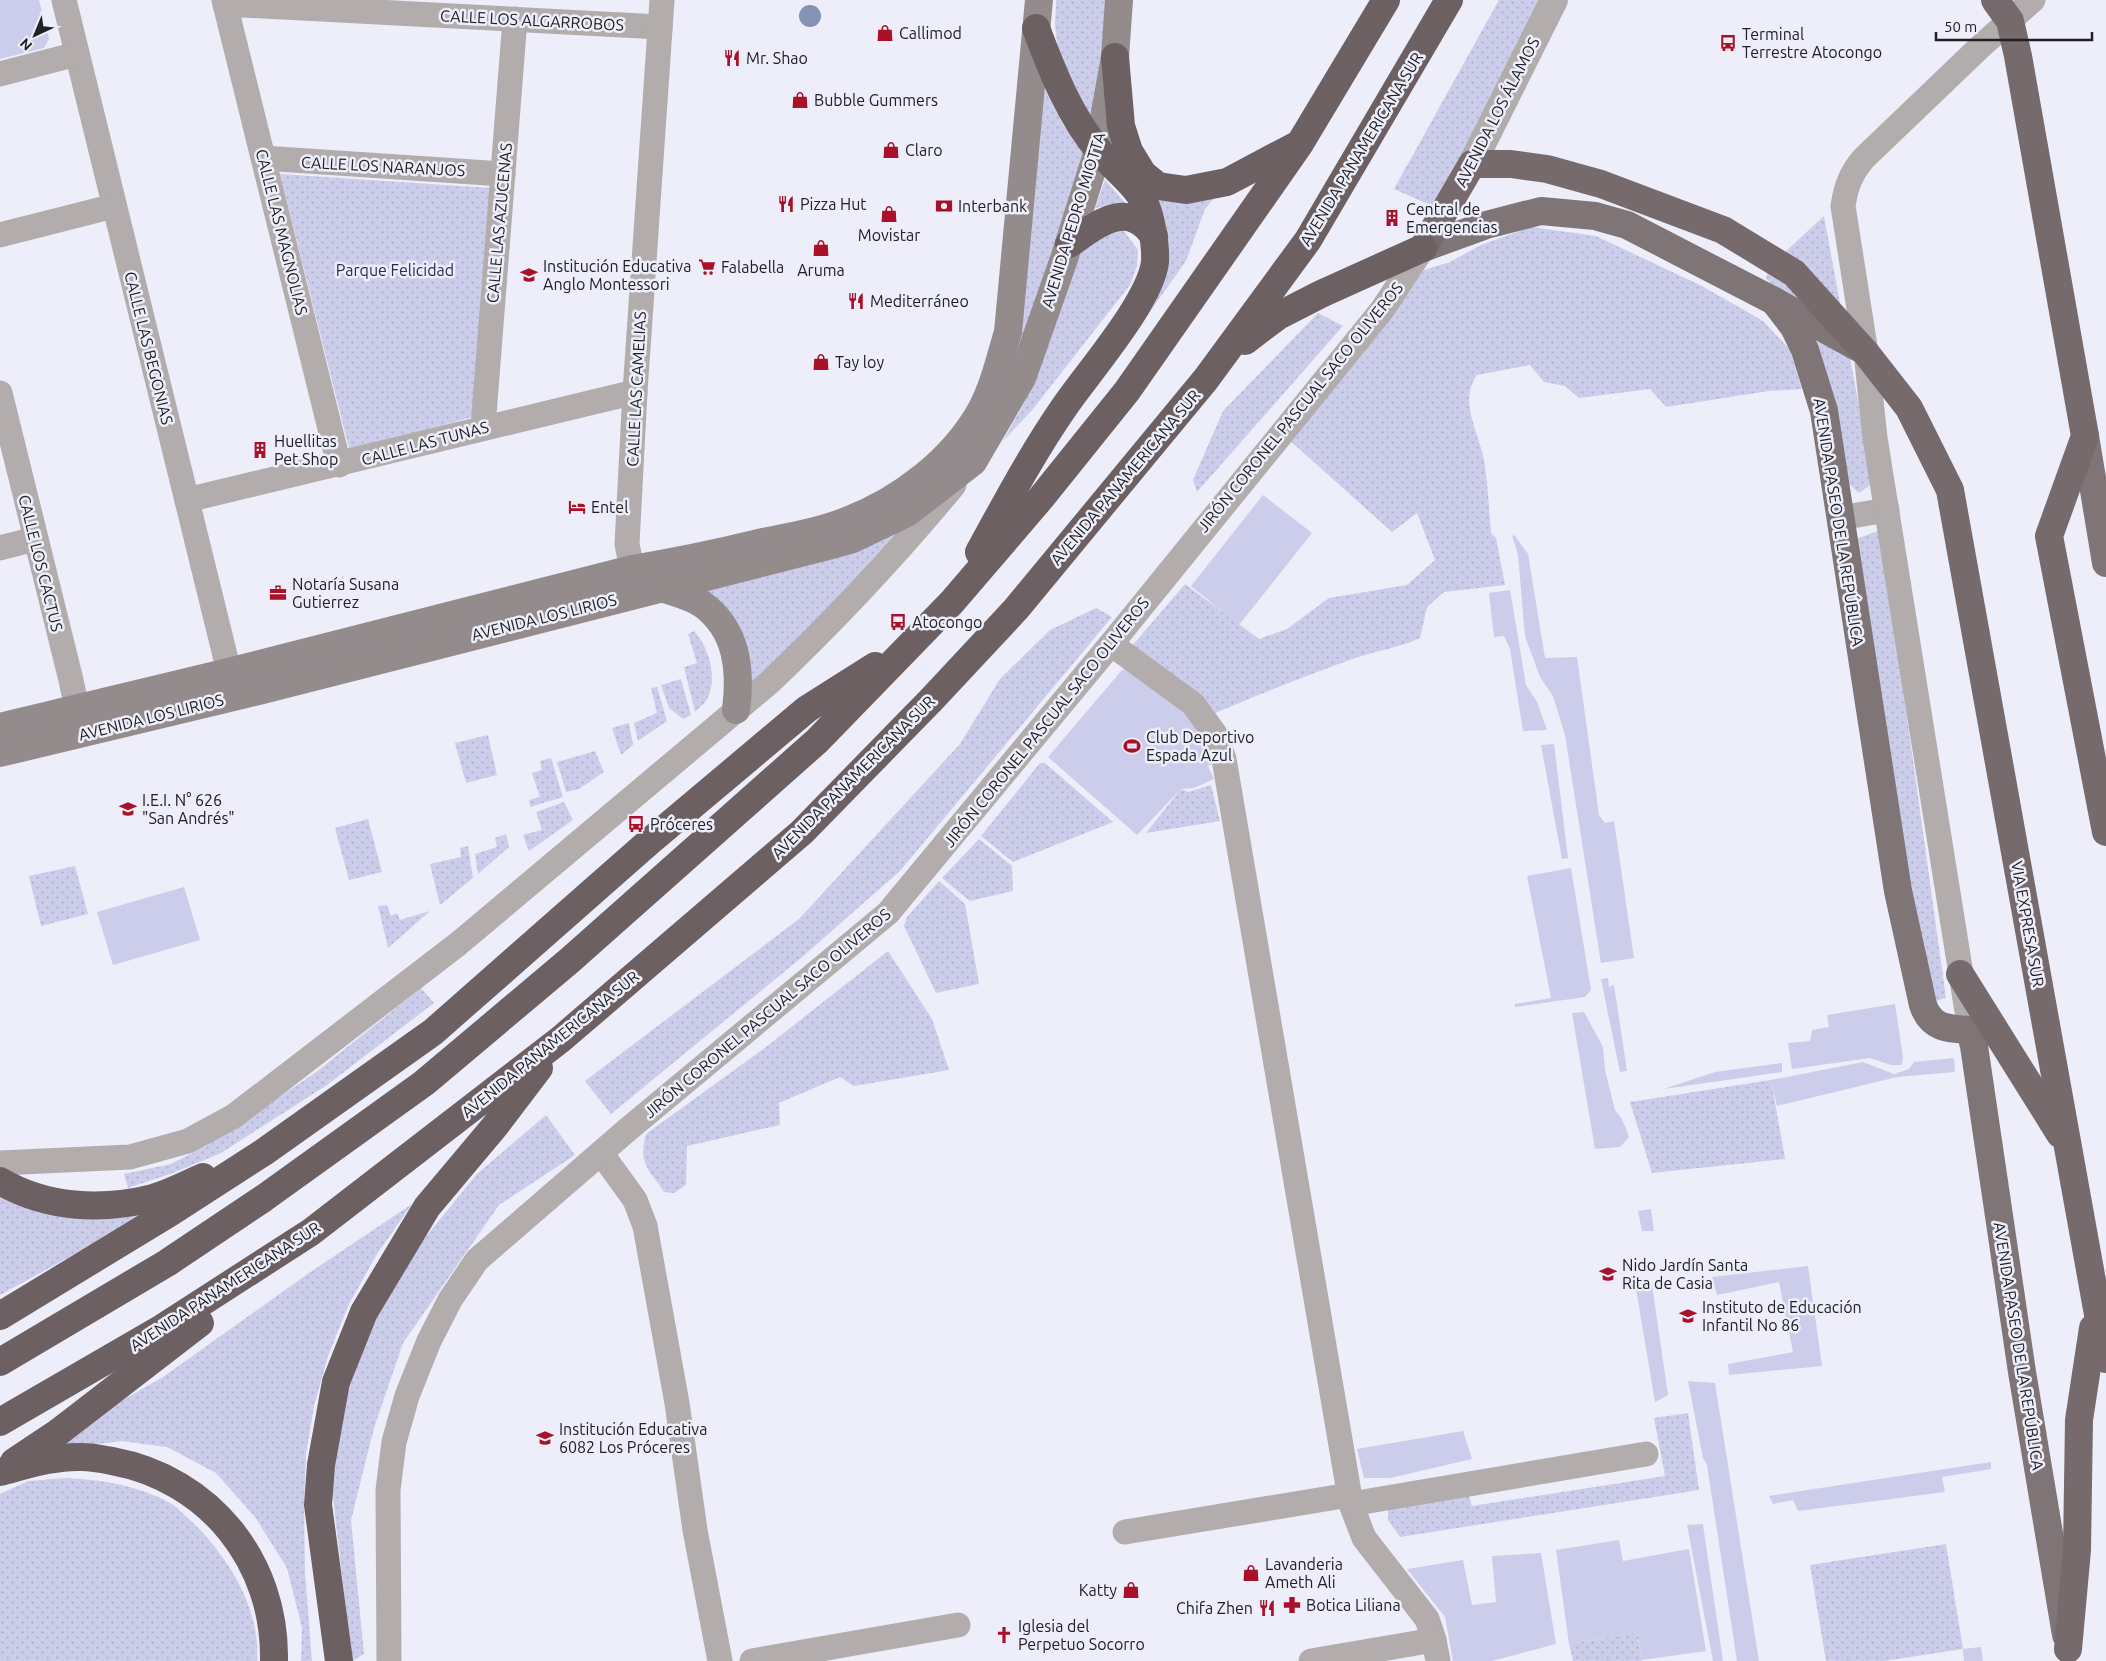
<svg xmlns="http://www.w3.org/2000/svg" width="2106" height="1661" font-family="Ubuntu,sans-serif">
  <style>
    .grass { fill: url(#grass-dots) }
    .garden { fill: #cbcdea }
    .water { fill: #8493b3 }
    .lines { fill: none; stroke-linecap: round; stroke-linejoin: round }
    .minor { stroke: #b2acad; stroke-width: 25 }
    .tertiary { stroke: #b2acad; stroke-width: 28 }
    .secondary { stroke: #948b8d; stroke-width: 28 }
    .primary { stroke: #7f7476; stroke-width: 28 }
    .trunk { stroke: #766a6c; stroke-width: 28 }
    .motorway { stroke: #6c6062; stroke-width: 28 }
    .labels { text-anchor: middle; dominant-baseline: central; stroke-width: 5; stroke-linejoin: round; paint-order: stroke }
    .street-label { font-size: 16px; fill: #202025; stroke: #edeefa }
    .poi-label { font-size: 16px; fill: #202025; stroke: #edeefa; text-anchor: start }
    .park-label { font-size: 16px; fill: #2b2a58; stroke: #edeefa }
  </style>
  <defs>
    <pattern id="grass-dots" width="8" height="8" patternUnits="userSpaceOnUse" patternTransform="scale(1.25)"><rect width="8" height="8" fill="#cbcdea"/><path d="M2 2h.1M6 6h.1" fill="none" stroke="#aeb0c9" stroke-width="1.8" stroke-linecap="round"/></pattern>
  </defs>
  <rect width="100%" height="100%" fill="#edeefa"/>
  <g class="grass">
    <path d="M1056,0h55l-15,113 -6,2 -30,-51 -5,-39z"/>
    <path d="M1499,0h44l-106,208 -43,-19z"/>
    <path d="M1041,82l21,41 23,30 -56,168 -16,39z"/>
    <path d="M280,174l210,14 -18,229 -122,35z"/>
    <path d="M1105,180l24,27 -16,-2 -18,3z"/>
    <path d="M1220,191l-15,18 -19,52 -42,59c25,-57 35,-68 6,-126z"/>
    <path d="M1824,216l49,267 -14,10 -10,-9 -55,-174 -28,-32 4,-12z"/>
    <path d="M1531,227l65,9 106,50 61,35 27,29 12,39 -33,2 -103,16 -16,-18 -71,9 -14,-12 -21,-4 -14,-17 -53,10c-19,26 2,58 7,85 4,24 5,49 7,73l5,5 9,47 -61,7 -17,15 -7,31c-22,10 -40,12 -62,19 -50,18 -99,37 -147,58l-79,-69 53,-62 74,55 28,-10 42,-31 78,-13 28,-25 -18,-47 -25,19 -104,-93 136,-169 26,-8 31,-17z"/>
    <path d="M1114,229l10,2 14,19 -1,16 -7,19 -97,124 -30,32 21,-38 60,-161z"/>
    <path d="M1318,313l25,13 -146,166 -4,-12 30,-69z"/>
    <path d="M903,528l-80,91 -70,62 -6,-4 -43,-88z"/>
    <path d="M1881,530l65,468 -17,5 -79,-462z"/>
    <path d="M1096,608l16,9 -212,254 -99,87 -190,156 -26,-33 214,-162 161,-175 40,-65 50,-49z"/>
    <path d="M694,631c15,16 25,49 12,70 -2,4 -8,7 -11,11l-11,-45 13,-4 -9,-29z"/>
    <path d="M681,679l10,36 -8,4 -14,-11 -8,-23z"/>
    <path d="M657,687l10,34 -29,20 -4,-18 23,-10 -6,-25z"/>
    <path d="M629,723l4,22 -12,10 -9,-27z"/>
    <path d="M488,735l9,40 -31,8 -11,-40z"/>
    <path d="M595,751l9,21 -25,17 -13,3 -9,-30z"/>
    <path d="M551,758l12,39 -33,10 -1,-7 11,-3 -8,-24 10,-3 -2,-9z"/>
    <path d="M1040,763h5l68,59 -100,40 -32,-26z"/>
    <path d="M1211,785l9,36 -74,12 35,-44 7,3z"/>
    <path d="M564,802l9,18 -44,31 -6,-16 19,-5 -6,-18z"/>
    <path d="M368,819l14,53 -33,8 -14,-52z"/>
    <path d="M506,834l3,13 -31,27 -3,-20 22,-7 -2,-9z"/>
    <path d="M979,839l33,27 1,25 -43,10 -28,-23z"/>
    <path d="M468,846l5,32 -33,27 -10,-41 31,-7 -1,-9z"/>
    <path d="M75,866l13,48 -47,12 -12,-50z"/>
    <path d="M939,881l26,23 14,80 -43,9 -32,-67 3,-9z"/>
    <path d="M387,905l4,11 6,-3 3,7 30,-9 -42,37 -10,-42z"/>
    <path d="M888,951l44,68 17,51 -95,16 -14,-9 -61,26 1,22 -93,21 -1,39 -12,8 -10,-1c-16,-24 -26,-28 -18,-58l120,-87z"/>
    <path d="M421,988l13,15 -107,82 -106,68 -48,20 -45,15 -4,-14 47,-10 35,-18 109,-73z"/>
    <path d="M1771,1080l14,79 -133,14 -22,-71z"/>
    <path d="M546,1115l29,40 -76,50 -96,138 -29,85 -23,92 13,134 -12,7 -21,-181 19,-95 27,-68 42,-72 58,-71z"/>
    <path d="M0,1185l171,16 -171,94z"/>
    <path d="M412,1204l-35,50 -28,50 -21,52 -14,50 -8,48 -2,52 1,66 7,89h-11l1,-33 -15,-60 -32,-51 -39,-44 -49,-26 -46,-6 -73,10 40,-31 75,-43 146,-104z"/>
    <path d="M1688,1413l11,77 -299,47 -12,-17v-13l80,-15 4,14 193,-30 -11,-58z"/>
    <path d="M66,1478c37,2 71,7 104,25 7,4 13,11 20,17 37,35 71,88 67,141h-257v-167l28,-13z"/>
    <path d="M1946,1544l17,105 -79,12h-58l-16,-96z"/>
    <path d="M1637,1632l5,29h-69l-4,-17z"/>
  </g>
  <g class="garden">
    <path d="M0,0h39l10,39 -5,9 -44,11z"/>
    <path d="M1263,495l49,38 -73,92 -48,-39z"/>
    <path d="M1512,535l3,1 13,18 17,104 32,-1 22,158 6,8 9,-2 20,137 -33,5 -36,-228 -12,-39 -13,-19 -15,-41 -7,-81z"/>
    <path d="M1510,590l16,95 11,17 10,28 -24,1 -13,-82 -6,-13 -10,1 -5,-44z"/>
    <path d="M1127,669l61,46 16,21 11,27 -7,3 6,13 -20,9 -13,1 -44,46 -89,-78 74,-87z"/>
    <path d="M1554,744l14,114 -6,1 -21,-114z"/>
    <path d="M1571,868l20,122 -6,7 -70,10v-3l36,-6 -24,-122z"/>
    <path d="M184,887l16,53 -87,25 -16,-53z"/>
    <path d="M1608,978l1,9 5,-2 13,86 -7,1 -19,-93z"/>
    <path d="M1895,1004l8,53 -1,8h-11l-21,-7 -78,11 -4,-26 22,-2 2,-11 17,-3 -2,-12z"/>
    <path d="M1584,1012l19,35 2,23 10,40 7,9 7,18 -9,10 -25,2 -23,-136z"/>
    <path d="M1954,1058l1,14 -58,5 -120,29 -6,-26 92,-18 31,12 15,-5 5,-7z"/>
    <path d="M1782,1063v9l-118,17 51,-17z"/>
    <path d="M1651,1209l3,22h-12l-4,-20z"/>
    <path d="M1808,1266l14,100 -93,9 -1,-11 65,-12 -14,-70 -62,13 -5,-18z"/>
    <path d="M1635,1283l17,2 16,110 -13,7z"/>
    <path d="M1688,1381l27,2 44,278h-22l-30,-196 -4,-7z"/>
    <path d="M1463,1431l9,28 -82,19h-26l-7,-29z"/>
    <path d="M1991,1462v7l-49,8 3,15 -147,19 -5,-11 -20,4 -4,-8z"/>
    <path d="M1703,1524v1l20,136h-10l-26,-136z"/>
    <path d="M1619,1540l4,21 66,-12 17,102 -64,9 -5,-28 -68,12 -13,-94z"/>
    <path d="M1541,1553l15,91 -64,17h-39l-8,-44 -38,-48 56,-9 9,45 24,-3 -4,-46z"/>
    <path d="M1981,1647l2,14h-19l-1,-12z"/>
  </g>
  <circle class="water" cx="810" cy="16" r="11"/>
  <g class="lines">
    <g class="minor">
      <path d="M64,0l170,692"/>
      <path d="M224,0l115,465"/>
      <path d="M225,4l435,23"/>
      <path d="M0,74l77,-20"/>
      <path d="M263,158l240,16"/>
      <path d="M0,235l114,-29"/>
      <path d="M0,393l71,287 10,49"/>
      <path d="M483,427l32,-408"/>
      <path d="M187,500l448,-108"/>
      <path d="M1840,518l47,-8"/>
      <path d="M0,548l35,-9"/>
      <path d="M632,569l-5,-25 8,-152 27,-392"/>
      <path d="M1111,644l82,60 22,30 9,25 127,745 13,34 63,81 7,21 4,21"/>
      <path d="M1970,1030l-95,-592 -9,-85 -23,-147c3,-20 8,-33 21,-48l116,-111 53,-47"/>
      <path d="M601,1153l34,47 10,26 32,177 18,127 25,131"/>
      <path d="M0,1163l130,-6 58,-16 46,-25 224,-172 312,-262c65,-62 127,-128 184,-197"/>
      <path d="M1351,1504l295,-50"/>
      <path d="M1125,1532l224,-37"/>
      <path d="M389,1661l-1,-171 6,-48 13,-46 22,-55 21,-41 27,-40 149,-129 262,-218 223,-269 271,-334 41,-62"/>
      <path d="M752,1661l206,-36"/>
      <path d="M1311,1661l123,-21"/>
    </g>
    <path class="tertiary" d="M1472,164l82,-164"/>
    <g class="secondary">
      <path d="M662,588c13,5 28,8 40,16 36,26 39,67 34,106"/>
      <path d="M0,727l228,-55 404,-103c41,-7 81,-15 122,-25 31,-7 66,-12 95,-24 53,-21 104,-60 132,-110 13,-24 19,-52 27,-78l31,-332"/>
      <path d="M0,753l263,-63 569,-145 21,-6 54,-26 66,-51 49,-84 42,-119 34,-108 17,-94 4,-57"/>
    </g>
    <g class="primary">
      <path d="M1423,248l63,-23 55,-14 54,5 32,9 147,76 85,47"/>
      <path d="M1774,301l20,26 11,23 19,61 74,480 25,114c8,23 24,24 47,25l4,16 48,326 44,263"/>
      <path d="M2085,436l21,127"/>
    </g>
    <g class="trunk">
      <path d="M1995,0l15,21 8,35 67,380 -36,100 57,296"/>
      <path d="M1423,248l49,-84h39l36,5 54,15 122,46 71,43 72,80 43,55 41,82 156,869"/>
      <path d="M1960,974l100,160"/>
      <path d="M2068,1649l9,-99 2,-130 14,-92"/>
    </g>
    <g class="motorway">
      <path d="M1115,57l6,69 8,25 14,23 15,12 28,4 41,-8 68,-36"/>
      <path d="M1069,244c28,-19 58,-46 85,-8"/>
      <path d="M1245,341l33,-25 43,-22 102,-46"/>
      <path d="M979,552c27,-49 54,-100 86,-146 24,-35 85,-104 90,-144 1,-16 -4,-48 -12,-62 -10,-18 -30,-32 -43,-48 -30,-35 -48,-81 -64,-124"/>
      <path d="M0,1181c46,27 101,30 153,17 17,-5 34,-14 50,-21"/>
      <path d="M0,1316l171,-104 93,-60 169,-120 217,-191 157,-132 68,-43"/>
      <path d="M0,1362l167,-99 97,-65 160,-115 145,-122 248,-220 135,-139 89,-104 86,-107 172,-246 87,-145"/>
      <path d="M0,1422l162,-94 149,-96 250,-193 241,-207 130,-133 84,-90 190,-230 102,-139 141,-240"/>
      <path d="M14,1462l42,-28 144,-111"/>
      <path d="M0,1472c27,-7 54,-16 82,-15 10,0 20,2 30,4 98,18 164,101 162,200"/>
      <path d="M339,1661l-21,-156 3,-40 15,-83 28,-70 63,-105 68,-81 44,-58"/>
    </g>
  </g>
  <defs>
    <g id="shop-bare" transform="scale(1.35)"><path d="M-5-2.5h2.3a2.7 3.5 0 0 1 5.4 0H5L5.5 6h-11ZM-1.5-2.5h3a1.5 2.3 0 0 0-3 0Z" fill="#a81128" stroke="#edeefa" stroke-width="2.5" paint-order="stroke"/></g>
    <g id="bus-bare" transform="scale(1.35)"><path d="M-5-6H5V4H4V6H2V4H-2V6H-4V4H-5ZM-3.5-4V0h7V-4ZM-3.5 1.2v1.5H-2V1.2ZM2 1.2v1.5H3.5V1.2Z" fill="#a81128" stroke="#edeefa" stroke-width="2.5" paint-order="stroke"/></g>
    <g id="restaurant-bare" transform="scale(1.35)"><path d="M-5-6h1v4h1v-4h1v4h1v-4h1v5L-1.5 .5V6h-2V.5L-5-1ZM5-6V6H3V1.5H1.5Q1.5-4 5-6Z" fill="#a81128" stroke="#edeefa" stroke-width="2.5" paint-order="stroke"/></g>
    <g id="bank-bare" transform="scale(1.35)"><path d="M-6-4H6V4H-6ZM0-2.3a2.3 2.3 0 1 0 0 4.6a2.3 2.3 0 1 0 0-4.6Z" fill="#a81128" stroke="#edeefa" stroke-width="2.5" paint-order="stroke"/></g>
    <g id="building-bare" transform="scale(1.35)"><path d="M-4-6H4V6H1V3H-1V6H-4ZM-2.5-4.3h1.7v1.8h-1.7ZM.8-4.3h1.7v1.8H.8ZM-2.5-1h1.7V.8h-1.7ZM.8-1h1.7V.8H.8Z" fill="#a81128" stroke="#edeefa" stroke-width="2.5" paint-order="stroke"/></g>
    <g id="supermarket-bare" transform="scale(1.35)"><path d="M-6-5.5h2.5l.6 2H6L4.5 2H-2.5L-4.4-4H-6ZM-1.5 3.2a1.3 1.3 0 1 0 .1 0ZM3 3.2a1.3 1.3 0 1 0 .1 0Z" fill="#a81128" stroke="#edeefa" stroke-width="2.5" paint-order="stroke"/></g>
    <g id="school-bare" transform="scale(1.35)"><path d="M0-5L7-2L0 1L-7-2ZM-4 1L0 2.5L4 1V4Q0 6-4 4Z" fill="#a81128" stroke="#edeefa" stroke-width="2.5" paint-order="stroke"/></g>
    <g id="hotel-bare" transform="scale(1.35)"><path d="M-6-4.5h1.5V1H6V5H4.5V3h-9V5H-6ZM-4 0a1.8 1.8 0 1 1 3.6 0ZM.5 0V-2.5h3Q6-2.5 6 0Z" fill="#a81128" stroke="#edeefa" stroke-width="2.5" paint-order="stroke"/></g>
    <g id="office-bare" transform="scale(1.35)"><path d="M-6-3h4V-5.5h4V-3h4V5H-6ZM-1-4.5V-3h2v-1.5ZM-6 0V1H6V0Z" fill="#a81128" stroke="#edeefa" stroke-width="2.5" paint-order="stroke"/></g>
    <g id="stadium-bare" transform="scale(1.35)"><path d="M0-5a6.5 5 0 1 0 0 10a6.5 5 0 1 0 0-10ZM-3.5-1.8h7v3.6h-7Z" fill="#a81128" stroke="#edeefa" stroke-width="2.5" paint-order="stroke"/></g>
    <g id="pharmacy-bare" transform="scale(1.35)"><path d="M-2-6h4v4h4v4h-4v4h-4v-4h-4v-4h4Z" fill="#a81128" stroke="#edeefa" stroke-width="2.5" paint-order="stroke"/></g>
    <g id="church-bare" transform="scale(1.35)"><path d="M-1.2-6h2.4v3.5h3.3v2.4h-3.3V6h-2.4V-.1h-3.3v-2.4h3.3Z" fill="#a81128" stroke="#edeefa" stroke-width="2.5" paint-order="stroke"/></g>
  </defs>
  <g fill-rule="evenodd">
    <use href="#shop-bare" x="885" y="33"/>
    <use href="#bus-bare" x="1728" y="43"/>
    <use href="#restaurant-bare" x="732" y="58"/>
    <use href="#shop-bare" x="800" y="100"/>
    <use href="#shop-bare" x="891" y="150"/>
    <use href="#restaurant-bare" x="786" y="204"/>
    <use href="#bank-bare" x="944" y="206"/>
    <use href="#shop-bare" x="889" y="214"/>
    <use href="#building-bare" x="1392" y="218"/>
    <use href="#shop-bare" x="821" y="248"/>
    <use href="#supermarket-bare" x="707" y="267"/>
    <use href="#school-bare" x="529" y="275"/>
    <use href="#restaurant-bare" x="856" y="301"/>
    <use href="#shop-bare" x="821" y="362"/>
    <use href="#building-bare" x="260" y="450"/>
    <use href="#hotel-bare" x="577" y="507"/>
    <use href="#office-bare" x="278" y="593"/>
    <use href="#bus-bare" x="898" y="622"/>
    <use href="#stadium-bare" x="1132" y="746"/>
    <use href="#school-bare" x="128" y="809"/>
    <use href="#bus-bare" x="636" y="824"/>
    <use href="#school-bare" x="1608" y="1274"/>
    <use href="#school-bare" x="1688" y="1316"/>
    <use href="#school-bare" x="545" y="1438"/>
    <use href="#shop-bare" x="1251" y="1573"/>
    <use href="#shop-bare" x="1131" y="1590"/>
    <use href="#pharmacy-bare" x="1292" y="1605"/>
    <use href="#restaurant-bare" x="1267" y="1608"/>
    <use href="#church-bare" x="1004" y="1635"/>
  </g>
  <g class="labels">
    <g class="street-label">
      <text transform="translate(532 20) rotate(3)">CALLE LOS ALGARROBOS</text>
      <text transform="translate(1497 112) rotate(-63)">AVENIDA LOS ÁLAMOS</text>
      <text transform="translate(1361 149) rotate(-59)">AVENIDA PANAMERICANA SUR</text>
      <text transform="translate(383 166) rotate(3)">CALLE LOS NARANJOS</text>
      <text transform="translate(1073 220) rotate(-73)">AVENIDA PEDRO MIOTTA</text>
      <text transform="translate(499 223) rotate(-85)">CALLE LAS AZUCENAS</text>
      <text transform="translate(282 232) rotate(76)">CALLE LAS MAGNOLIAS</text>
      <text transform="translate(149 348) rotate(76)">CALLE LAS BEGONIAS</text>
      <text transform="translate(636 389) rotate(-87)">CALLE LAS CAMELIAS</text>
      <text transform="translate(1300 407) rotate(-51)">JIRÓN CORONEL PASCUAL SACO OLIVEROS</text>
      <text transform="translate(425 443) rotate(-15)">CALLE LAS TUNAS</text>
      <text transform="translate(1125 477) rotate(-50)">AVENIDA PANAMERICANA SUR</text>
      <text transform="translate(1839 522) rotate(81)">AVENIDA PASEO DE LA REPÚBLICA</text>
      <text transform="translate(41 563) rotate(76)">CALLE LOS CACTUS</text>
      <text transform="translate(544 617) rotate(-14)">AVENIDA LOS LIRIOS</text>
      <text transform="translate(151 717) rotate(-14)">AVENIDA LOS LIRIOS</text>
      <text transform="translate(1046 722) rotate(-51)">JIRÓN CORONEL PASCUAL SACO OLIVEROS</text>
      <text transform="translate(853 777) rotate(-45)">AVENIDA PANAMERICANA SUR</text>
      <text transform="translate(2028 924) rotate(80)">VIA EXPRESA SUR</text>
      <text transform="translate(767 1013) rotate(-40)">JIRÓN CORONEL PASCUAL SACO OLIVEROS</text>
      <text transform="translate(550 1044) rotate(-39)">AVENIDA PANAMERICANA SUR</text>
      <text transform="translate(225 1286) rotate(-33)">AVENIDA PANAMERICANA SUR</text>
      <text transform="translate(2019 1346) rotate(81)">AVENIDA PASEO DE LA REPÚBLICA</text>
    </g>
    <g class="poi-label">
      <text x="899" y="33">Callimod</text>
      <text x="1742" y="34">Terminal<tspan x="1742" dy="18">Terrestre Atocongo</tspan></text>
      <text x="746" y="58">Mr. Shao</text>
      <text x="814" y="100">Bubble Gummers</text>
      <text x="905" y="150">Claro</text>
      <text x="800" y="204">Pizza Hut</text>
      <text x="958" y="206">Interbank</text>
      <text x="1406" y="209">Central de<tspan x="1406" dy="18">Emergencias</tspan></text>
      <text x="889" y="235" text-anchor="middle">Movistar</text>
      <text x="543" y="266">Institución Educativa<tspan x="543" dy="18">Anglo Montessori</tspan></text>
      <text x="721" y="267">Falabella</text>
      <text x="821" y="270" text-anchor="middle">Aruma</text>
      <text x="870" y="301">Mediterráneo</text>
      <text x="835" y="362">Tay loy</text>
      <text x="274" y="441">Huellitas<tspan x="274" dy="18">Pet Shop</tspan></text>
      <text x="591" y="507">Entel</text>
      <text x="292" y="584">Notaría Susana<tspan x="292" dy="18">Gutierrez</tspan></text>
      <text x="912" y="622">Atocongo</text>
      <text x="1146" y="737">Club Deportivo<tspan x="1146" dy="18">Espada Azul</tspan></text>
      <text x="142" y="800">I.E.I. N° 626<tspan x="142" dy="18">"San Andrés"</tspan></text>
      <text x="650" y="824">Próceres</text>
      <text x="1622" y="1265">Nido Jardín Santa<tspan x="1622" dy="18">Rita de Casia</tspan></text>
      <text x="1702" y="1307">Instituto de Educación<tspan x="1702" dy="18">Infantil No 86</tspan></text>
      <text x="559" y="1429">Institución Educativa<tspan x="559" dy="18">6082 Los Próceres</tspan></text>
      <text x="1265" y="1564">Lavanderia<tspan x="1265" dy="18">Ameth Ali</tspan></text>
      <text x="1117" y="1590" text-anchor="end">Katty</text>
      <text x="1306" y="1605">Botica Liliana</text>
      <text x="1253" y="1608" text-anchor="end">Chifa Zhen</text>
      <text x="1018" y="1626">Iglesia del<tspan x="1018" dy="18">Perpetuo Socorro</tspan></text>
    </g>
    <g class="park-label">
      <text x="395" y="270">Parque Felicidad</text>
    </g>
  </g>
  <g transform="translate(35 35) rotate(224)" stroke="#edeefa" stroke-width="4" paint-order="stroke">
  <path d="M0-4L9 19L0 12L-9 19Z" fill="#202025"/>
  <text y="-8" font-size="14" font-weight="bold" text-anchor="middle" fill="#202025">N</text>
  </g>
  <path d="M1936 32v8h156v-8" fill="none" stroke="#202025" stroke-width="2.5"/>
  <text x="1944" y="32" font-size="15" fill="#202025" stroke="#edeefa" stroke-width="4" paint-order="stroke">50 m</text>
</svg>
